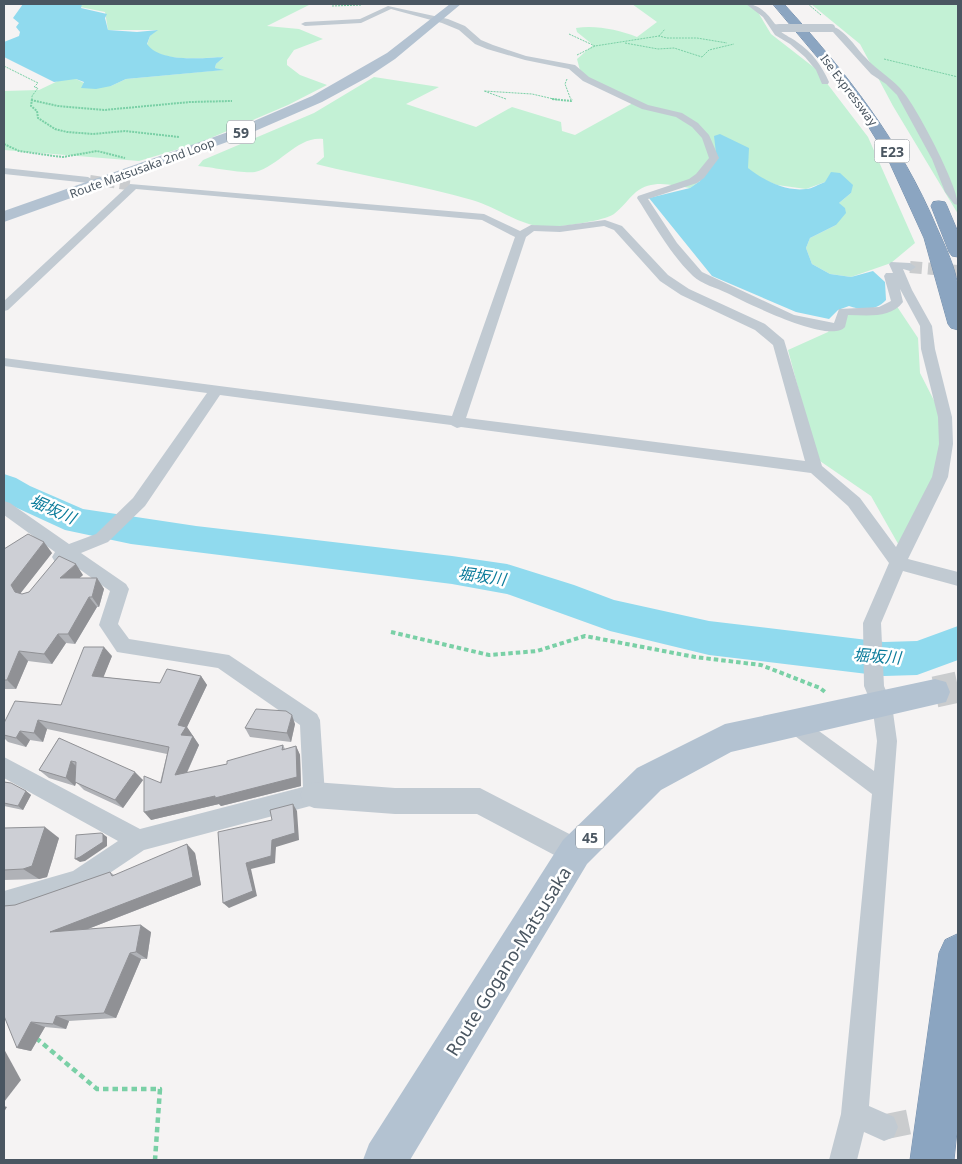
<svg xmlns="http://www.w3.org/2000/svg" width="962" height="1164" font-family="'Noto Sans','Noto Sans JP',sans-serif">
  <style>
    .green { fill: #c3f1d5 }
    .water { fill: #90daee }
    .lines { fill: none; stroke-linecap: round; stroke-linejoin: round }
    .river { fill: #90daee; fill-rule: evenodd }
    .minor-tunnel-far2 { stroke: #caccce; stroke-width: 10; stroke-dasharray: 10 5; stroke-linecap: butt }
    .minor-tunnel-far1 { stroke: #caccce; stroke-width: 12; stroke-dasharray: 12 6; stroke-linecap: butt }
    .minor-tunnel { stroke: #caccce; stroke-width: 25; stroke-dasharray: 25 12; stroke-linecap: butt }
    .primary-tunnel { stroke: #caccce; stroke-width: 31; stroke-dasharray: 31 16; stroke-linecap: butt }
    .motorway-casing { stroke: #7690ad; stroke-width: 1 }
    .path-far3 { stroke: #7ad0a6; stroke-width: 1; stroke-dasharray: 2 1; stroke-linecap: butt }
    .path-far2 { stroke: #7ad0a6; stroke-width: 2; stroke-dasharray: 2 1; stroke-linecap: butt }
    .path-far1 { stroke: #7ad0a6; stroke-width: 4; stroke-dasharray: 4.5 3; stroke-linecap: butt }
    .path { stroke: #7ad0a6; stroke-width: 4.5; stroke-dasharray: 5.5 4; stroke-linecap: butt }
    .minor { fill: #c1cad2; fill-rule: evenodd }
    .tertiary { fill: #c1cad2; fill-rule: evenodd }
    .primary { fill: #b3c2d1; fill-rule: evenodd }
    .motorway { fill: #8ba5c1; fill-rule: evenodd }
    .minor-bridge { stroke: #c1cad2; stroke-width: 8 }
    .wall { fill: #b0b2b7 }
    .shaded-wall { fill: #909195 }
    .building { fill: #cdcfd5; stroke: #909195 }
    .labels { text-anchor: middle; dominant-baseline: central; stroke-width: 5; stroke-linejoin: round; paint-order: stroke }
    .far-street-label { font-size: 12px; fill: #4a5661; stroke: #fff }
    .shield { fill: #fff; stroke: #808990; stroke-width: 1 }
    .shield-label { font-size: 14px; font-weight: bold; fill: #4a5661 }
    .water-label { font-size: 16px; font-style: italic; fill: #0c7c9b; stroke: #fff }
    .near-street-label { font-size: 18px; fill: #4a5661; stroke: #fff }
  </style>
  <rect width="100%" height="100%" fill="#f5f3f3"/>
  <g class="green">
    <path d="M82,4h229l-44,22 32,3 24,10 -29,11 -7,10v5l13,10 27,10 -39,20 -89,38 -60,18 -135,-11v-59l35,-1 23,-11h14l8,4 27,3 15,-7 96,-9 -7,-2 1,-4 8,-7c-21,1 -64,6 -77,-12l3,-9 7,-6h-49l-3,-18 -25,-5z"/>
    <path d="M632,4h121l18,30 45,35 52,68 47,106 -24,20 -40,14 -21,-3 -18,-10 -6,-16 4,-10 26,-13 3,-22 12,-10 -26,-11 -19,7 -29,-4 -15,-6 -15,-11 -31,-15 -14,20 -2,8 -10,7c-18,-3 -38,-9 -54,4 -8,7 -14,16 -22,22 -10,7 -49,12 -63,13 -28,2 -53,-20 -79,-27 -51,-15 -104,-23 -156,-36l8,-7 -1,-18c-26,-3 -43,27 -68,33 -11,2 -44,-5 -57,-6l5,-6 111,-47 60,-36 65,10 -33,17 70,23 36,-20 49,15 1,9 13,4 58,-32 -52,-29 -4,-15 16,-14 -16,-13 -1,-4c21,-3 42,2 61,9l20,-15z"/>
    <path d="M811,4h147v210l-65,-108 -33,-62z"/>
    <path d="M896,305l22,33 2,35 25,49 3,26 -47,101 -30,-53 -54,-37 -29,-109 40,-18 11,-16z"/>
  </g>
  <g class="water">
    <path d="M23,4h59l-1,4 26,6 -2,4 3,12 29,2 21,-2 -8,6 -3,8c13,19 57,14 77,13l-8,7 -1,4 9,2 -98,9 -15,7 -15,3 -15,-1 3,-6 -8,-3 -22,3 -50,-25v-15l15,-6 1,-4 -4,-5 3,-4 -6,-5z"/>
    <path d="M720,134l29,14 -1,20c15,12 38,24 58,21 6,0 13,-5 19,-7l6,-10 9,1 13,12 -2,8 -12,10 6,5 1,5 -10,12 -26,13 -4,10 6,16 18,10 21,3 22,-6 12,11 1,18c-10,11 -24,11 -37,6l-11,4 -9,9 -33,-7 -84,-36 -63,-78 41,-10 10,-7 2,-8 14,-20 -2,-17z"/>
  </g>
  <g class="lines">
    <path class="river" d="M4,474l12,4 14,8 53,23 113,17 256,30 55,8 67,21 40,15 95,21 175,21 33,-1 41,-15v34l-41,15 -33,1 -175,-21 -99,-24 -103,-37 -55,-10 -321,-40 -66,-14 -61,-28z"/>
    <path class="minor-tunnel-far2" d="M90,180l44,6"/>
    <path class="minor-tunnel-far1" d="M910,267l48,4"/>
    <path class="minor-tunnel" d="M884,1127l74,-15"/>
    <path class="primary-tunnel" d="M935,692l23,-5"/>
    <g class="motorway-casing">
      <g id="motorway">
        <path d="M773,4h11c62,68 117,138 153,224 8,18 19,40 21,60 2,14 0,28 0,42l-7,-2 -3,-4 -24,-86 -37,-81 -38,-62z"/>
        <path d="M939,201l6,1 2,4 11,26v25l-6,-1 -3,-4 -18,-46 2,-4z"/>
        <path d="M958,934v188l-4,38h-44l29,-207 6,-13z"/>
      </g>
    </g>
    <g class="path-far3">
      <path d="M808,4l13,11"/>
      <path d="M332,6l30,-1"/>
      <path d="M569,34l26,12"/>
      <path d="M659,36l6,-7"/>
      <path d="M625,43l33,6 16,-1 28,9 7,-7 25,-6"/>
      <path d="M577,55l18,-9 64,-10 8,2h30l30,5"/>
      <path d="M884,59l74,18"/>
      <path d="M4,66l34,17 -4,4 4,1 -6,8v4"/>
      <path d="M567,79l-2,5 6,16"/>
      <path d="M506,99l-22,-8 48,3 26,6"/>
    </g>
    <g class="path-far2">
      <path d="M32,99l-1,7 6,5 1,7 17,11 12,3 26,2 32,-3 54,6"/>
      <path d="M552,99l19,2 1,-2"/>
      <path d="M31,100l27,6 46,4 86,-8 42,-1"/>
      <path d="M4,144l15,7 35,5 9,1 34,-6 28,7"/>
    </g>
    <path class="path-far1" d="M391,632l98,23 48,-4 48,-15 110,21 66,8 59,23 5,4"/>
    <path class="path" d="M36,1038l61,51h63l-5,71"/>
    <g class="minor">
      <path d="M746,4c13,0 22,10 29,20l7,2 -2,5c6,5 12,7 17,11 15,10 25,24 32,40l-1,2h-6l-6,-14 -11,-13 -15,-13 -15,-9 -12,-18z"/>
      <path d="M388,6l60,13 17,7 16,14 12,5 33,11 49,9 14,12 59,28 34,8 16,10 11,12 10,23 -15,20 -7,5 -49,16 29,44 25,29 92,43 40,8 5,-14 40,-2 12,-6 -7,-25 2,-3h7l-4,-9 2,-2 19,1 6,4 -6,4 -7,-2 9,21 20,36 3,23 17,68 1,27 -5,33 -40,82 50,13v14l-55,-15 -22,52 3,63 8,19 5,36 -28,365 25,11 4,10 -4,10 -10,4 -20,-9 -7,28h-28l12,-46 31,-320 -85,-64 -3,-6 3,-6 7,-3 7,3 73,53 3,-30 -5,-36 -8,-19 -1,-63 26,-60 -41,-57 -37,-33 -350,-46 -4,1 -6,-3 -231,-30 -75,111 -37,36 -27,11 45,31 3,5 -11,35 11,15 100,16 88,59 3,6 5,75 -3,7 -8,3 -170,45 -58,39 -82,26v-24l69,-20 45,-30 -114,-63v-21l136,72 163,-42 -3,-62 -82,-57 -101,-16 -18,-27 11,-34 -42,-30 -7,3 -6,-2 -3,-5 3,-5 -51,-37v-14l6,2 59,41 27,-10 37,-36 74,-105 -203,-27v-8l448,58 63,-179 -33,-17 -346,-31 -128,121 -4,1v-10l126,-117 354,30 36,17 11,-6 29,1 45,-6 17,6 46,49 21,14 76,35 19,16 38,126 38,32 36,49 36,-70 7,-33 -1,-27 -17,-68 -1,-23 -20,-37 3,13c-13,17 -36,13 -55,13l-3,12c-15,18 -100,-25 -118,-34 -10,-5 -26,-9 -34,-17 -23,-22 -39,-52 -56,-78l1,-2 51,-17 7,-5 13,-16 -7,-20 -10,-11 -16,-10 -34,-8 -59,-28 -14,-12 -44,-9 -38,-11 -12,-5 -16,-14 -17,-7 -51,-14 -30,14 -56,3 -4,-2 4,-2 55,-3zM604,226l10,4 46,51 21,14 74,35 18,15 32,116 -339,-43 60,-181 8,-6 26,1z"/>
      <path d="M828,26c14,-1 28,22 37,31 12,14 29,22 39,36 14,17 54,93 54,112l-4,-1 -9,-12 -13,-33 -35,-64 -11,-11 -15,-10 -38,-42 -5,-2z"/>
      <path d="M4,168l84,9 5,3 -5,3 -84,-9z"/>
    </g>
    <path class="tertiary" d="M314,782l81,6h85l105,54 4,10 -4,10 -10,4 -98,-52h-82l-81,-6 -10,-4 -4,-9 4,-9z"/>
    <g class="primary">
      <path d="M450,4h11l-66,55 -27,18 -46,25 -81,35 -237,85v-11l227,-80 81,-35 75,-43z"/>
      <path d="M935,679l11,3 4,10 -4,10 -215,50 -70,38 -74,74 -177,296h-47l6,-16 194,-304 74,-72 88,-44z"/>
    </g>
    <use href="#motorway" class="motorway"/>
    <path class="minor-bridge" d="M779,28h52"/>
  </g>
  <g class="wall">
    <path d="M4,549l48,4 -32,41h2l61,-19 -4,3h18l7,11 -5,18h-2l-22,37 -9,-1 -14,21 -24,-3 -12,28h-12z"/>
    <path d="M112,656l-9,21 57,6 41,-7 6,9 -20,42 12,18 -12,28 40,-9 56,-19 2,4 11,-3 4,9 1,31 -80,20 -2,-2 -68,16 16,-66 -120,-25 -4,13 -13,-2 -4,7 -18,-5 -4,-4v-15l57,-18z"/>
    <path d="M295,724l-4,18 -41,-5 -5,-9z"/>
    <path d="M59,738l84,42 -20,28 -39,-18 -8,-8 -1,4 -26,-8 -10,-8z"/>
    <path d="M4,782l22,9 5,4 -8,15 -19,-4z"/>
    <path d="M4,828l55,10 -12,39 -8,2 -35,1z"/>
    <path d="M195,853l6,32 -113,44 63,3 -4,27h-6l-25,59 -47,3 -3,8 -21,-2 -14,24 -14,-3 -2,-143 95,-33 4,3z"/>
  </g>
  <g class="shaded-wall">
    <path d="M44,542l8,11 -33,42 -4,-3 -4,-7z"/>
    <path d="M76,564l7,11 -15,13 -8,-10z"/>
    <path d="M97,578l7,11 -5,18 -7,-10z"/>
    <path d="M89,597l8,10 -22,37 -7,-10z"/>
    <path d="M58,634l8,9 -14,21 -8,-10z"/>
    <path d="M104,647l8,9 -12,30 -8,-10z"/>
    <path d="M19,651l9,10 -12,28 -9,-9z"/>
    <path d="M201,676l6,9 -20,42 6,9 -12,-1 -3,-10z"/>
    <path d="M292,715l3,9 -4,18 -4,-9z"/>
    <path d="M38,720l9,9 -4,13 -9,-9z"/>
    <path d="M20,731l10,9 -4,7 -10,-9z"/>
    <path d="M193,736l6,9 -17,38 -7,-8z"/>
    <path d="M296,746l4,9 1,31 -80,20 -2,-2 -68,16 -7,-8 71,-16z"/>
    <path d="M71,761l9,9 -5,16 -9,-8z"/>
    <path d="M135,772l8,8 -20,28 -8,-8z"/>
    <path d="M26,791l5,4 -8,15 -5,-4z"/>
    <path d="M293,804l4,7 2,29 -23,7 -1,16 -24,6 6,27 -28,12 -6,-5 23,-40 26,-23z"/>
    <path d="M45,827l14,11 -12,39 -8,2 -16,-10z"/>
    <path d="M103,834l4,3v9l-22,15 -5,1 -5,-3z"/>
    <path d="M187,844l8,9 6,32 -139,54 -12,-7z"/>
    <path d="M141,925l10,7 -4,27 -11,-7z"/>
    <path d="M130,953l11,6 -25,59 -12,-5z"/>
    <path d="M56,1016l13,5 -3,8 -13,-5z"/>
    <path d="M31,1022l14,5 -14,24 -14,-3z"/>
    <path d="M4,1049l17,31 -17,22z"/>
    <path d="M4,1106l3,1 -3,5z"/>
  </g>
  <g class="building">
    <path d="M28,534l16,8 -33,43 4,7 7,2 7,-2 30,-36 17,8 -16,14h37l-5,19h-3l-21,37h-10l-14,20 -25,-3 -12,29h-3v-131z"/>
    <path d="M84,647h20l-12,29 68,7 7,-14 34,7 -23,49 8,2 -5,8 12,1 -18,39 52,-11v-3l56,-16 -1,5 14,-4 1,31 -82,21v-2l-71,16v-36l17,7 8,-36 -131,-27 -4,13 -14,-2 -4,7 -12,-3v-12l11,-22 46,4z"/>
    <path d="M256,709l30,2 6,4 -5,18 -42,-5z"/>
    <path d="M59,738l76,34 -20,28 -40,-18 1,-20 -5,-1 -5,17 -27,-8z"/>
    <path d="M4,782l7,1 15,8 -8,15 -14,-3z"/>
    <path d="M293,804l2,29 -23,7 -1,16 -25,7 7,28 -30,12 -5,-71 54,-12 -2,-10z"/>
    <path d="M45,827l-13,39 -9,3 -19,1v-42z"/>
    <path d="M101,833l2,1v8l-23,15 -5,2 1,-24z"/>
    <path d="M187,844l6,33 -143,55 91,-7 -5,27 -6,1 -26,60 -48,3 -3,8 -22,-2 -14,26 -13,-32v-110l11,-1 95,-33 2,4z"/>
  </g>
  <g class="labels">
    <g class="far-street-label">
      <text transform="translate(849 90) rotate(53)">Ise Expressway</text>
      <text transform="translate(142 168) rotate(-20)">Route Matsusaka 2nd Loop</text>
    </g>
    <g class="shield">
      <rect x="227" y="120.5" width="28" height="23" rx="4"/>
      <rect x="874.5" y="139.5" width="35" height="23" rx="4"/>
      <rect x="576" y="825.5" width="28" height="23" rx="4"/>
    </g>
    <g class="shield-label">
      <text x="241" y="132">59</text>
      <text x="892" y="151">E23</text>
      <text x="590" y="837">45</text>
    </g>
    <g class="water-label">
      <text transform="translate(53 509) rotate(24)">堀坂川</text>
      <text transform="translate(482 576) rotate(8)">堀坂川</text>
      <text transform="translate(877 656) rotate(4)">堀坂川</text>
    </g>
    <g class="near-street-label">
      <text transform="translate(508 961) rotate(-58)">Route Gogano-Matsusaka</text>
    </g>
  </g>
  <rect width="962" height="1164" fill="none" stroke="#4a5661" stroke-width="10"/>
</svg>
